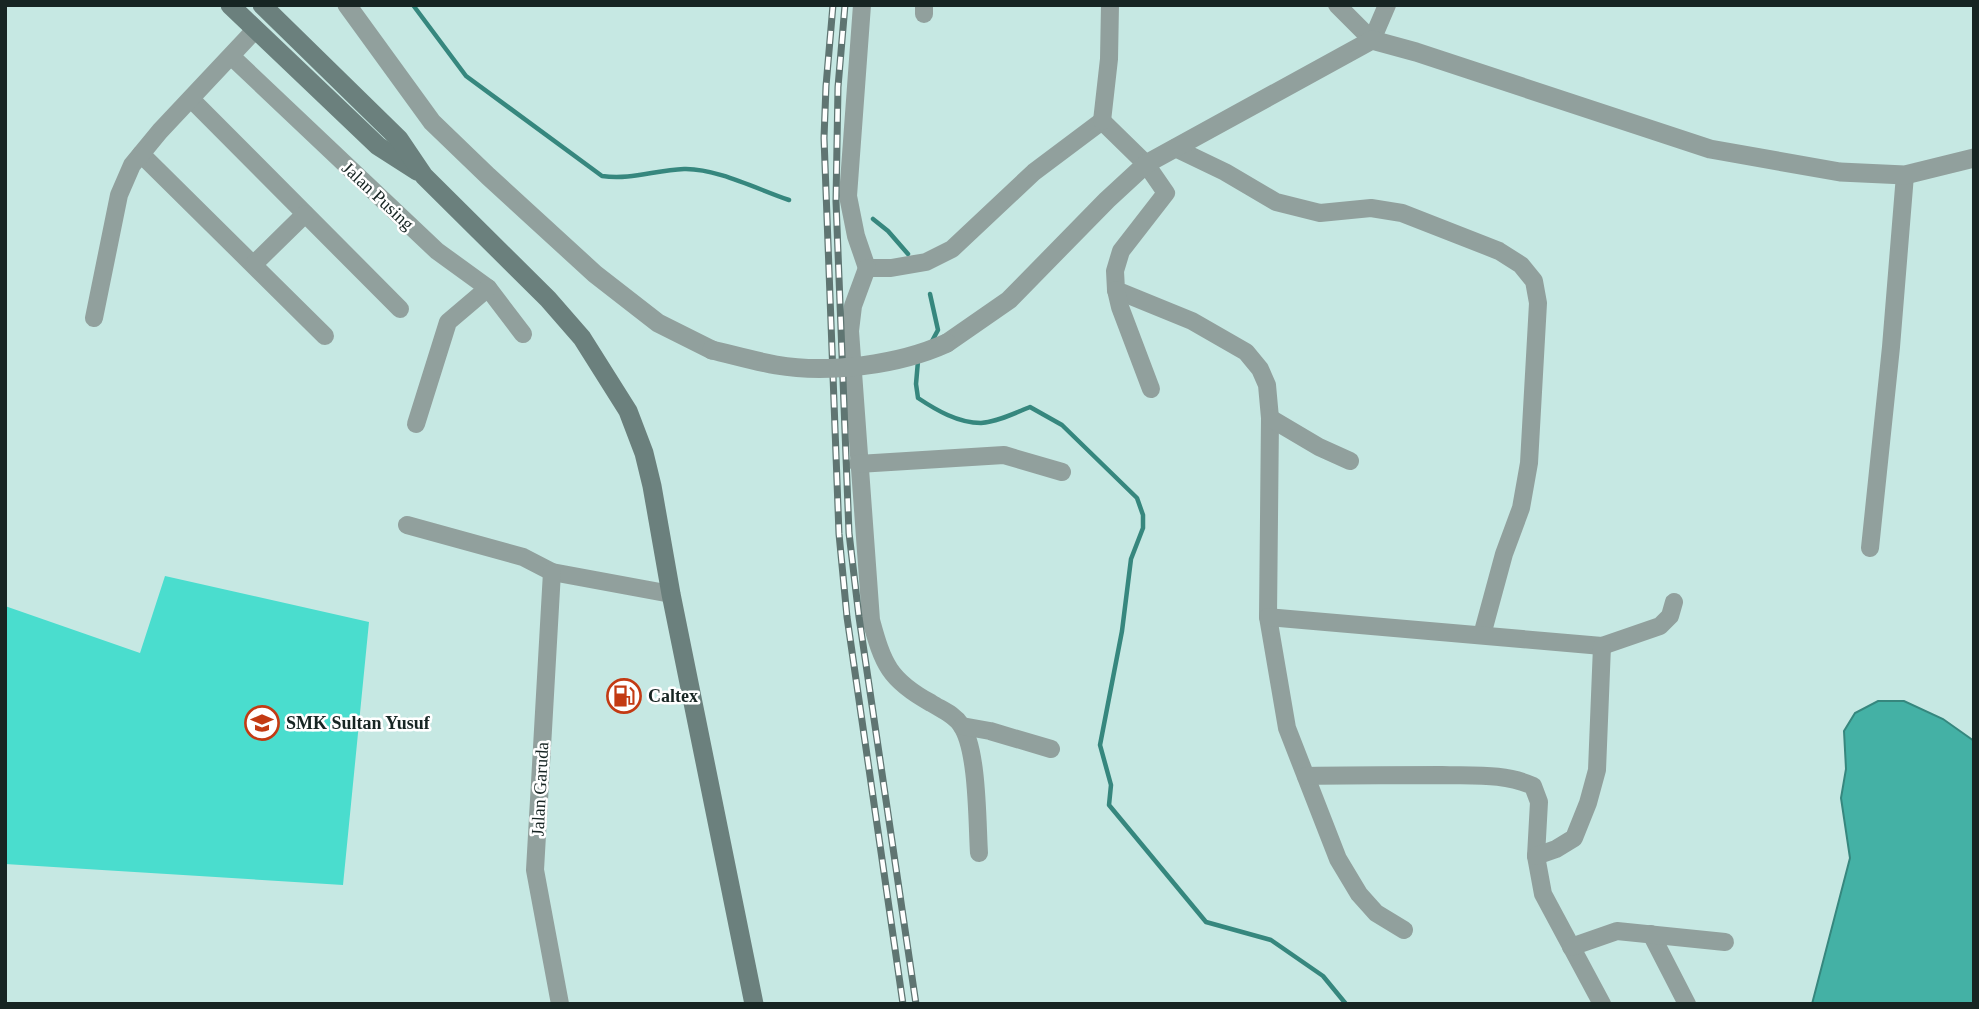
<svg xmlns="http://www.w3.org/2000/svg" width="1979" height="1009" font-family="'Times New Roman',serif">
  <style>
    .green { fill: #4addce }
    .water { fill: #44b1a5; stroke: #36877e; stroke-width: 2 }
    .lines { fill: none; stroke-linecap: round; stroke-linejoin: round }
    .stream { stroke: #36877e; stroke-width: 4.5 }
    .minor { stroke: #91a09d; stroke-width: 18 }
    .tertiary { stroke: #91a09d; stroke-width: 19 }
    .secondary { stroke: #6b807d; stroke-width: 19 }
    .rail-casing { stroke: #5f7572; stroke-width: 7 }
    .rail { stroke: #fff; stroke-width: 4.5; stroke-dasharray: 13; stroke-linecap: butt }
    .tertiary-bridge { stroke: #91a09d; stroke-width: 19 }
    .labels { text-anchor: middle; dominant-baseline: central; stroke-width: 5; stroke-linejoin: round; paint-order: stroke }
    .street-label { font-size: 18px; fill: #172523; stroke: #fff }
    .poi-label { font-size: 18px; font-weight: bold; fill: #172523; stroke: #fff; text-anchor: start }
  </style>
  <rect width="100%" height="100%" fill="#c6e8e3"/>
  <path class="green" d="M165,576l204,46 -26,263 -338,-21v-258l135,47z"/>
  <path class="water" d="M1878,701h26l39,18 31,22v263h-162l38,-146 -9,-60 5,-29 -2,-38 11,-18z"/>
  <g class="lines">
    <g class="stream">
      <path d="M413,5l53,71 136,100c30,4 53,-6 82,-7 32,-1 75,21 105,31"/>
      <path d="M873,219l15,12 20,23"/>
      <path d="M930,294l8,36 -7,13"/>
      <path d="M918,361l-2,23 2,14c18,12 40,25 63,25 16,-1 34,-10 49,-16l32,18 75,73 6,17v13l-12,31 -9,72 -22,114 11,40 -2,20 97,117 65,18 52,36 23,28"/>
    </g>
    <g class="minor">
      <path d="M862,5l-14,191 8,40 11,32h24l35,-6 26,-13 82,-77 68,-51 44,43 20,29 -45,58 -6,20 1,19 76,31 54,31 14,17 7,16 3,33 -2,199 19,111 51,131 21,35 17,19 28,17"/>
      <path d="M1337,5l35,35 15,-35"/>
      <path d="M924,14v-9"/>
      <path d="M232,57l205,194 51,37 35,46"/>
      <path d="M191,99l209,210"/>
      <path d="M1102,121l7,-62 1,-54"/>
      <path d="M1175,148l50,24 51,30 44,11 51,-5 31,5 97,38 22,14 13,16 4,22 -9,160 -8,45 -17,46 -22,81"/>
      <path d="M141,154l184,182"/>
      <path d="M254,264l51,-50"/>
      <path d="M867,268l-14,38 -3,25 21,289c12,44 18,60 60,83 11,7 23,11 30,22 17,24 16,97 18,128"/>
      <path d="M1116,290l4,17 31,82"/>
      <path d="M94,318l25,-123 13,-30 28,-34 95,-101"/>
      <path d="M1270,418l49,29 31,14"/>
      <path d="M416,424l32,-102 40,-34"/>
      <path d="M858,464l146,-9 58,17"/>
      <path d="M407,525l116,32 29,15 119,22"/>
      <path d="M1870,548l21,-201 14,-172"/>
      <path d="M552,572l-17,298 25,134"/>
      <path d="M1268,617l334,29 58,-20 10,-10 4,-14"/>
      <path d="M962,726l28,5 61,18"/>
      <path d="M1306,776c45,-1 91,-1 136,-1 31,1 63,-2 91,11l6,16 -3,54 7,38 59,110"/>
      <path d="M1536,856l20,-7 18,-11 14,-35 9,-33 5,-124"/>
      <path d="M1651,934l36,70"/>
      <path d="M1571,947l46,-16 108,11"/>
    </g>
    <g class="tertiary">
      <path d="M347,5l85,117 56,54 107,98 63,49 54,27"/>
      <path d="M947,343l62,-43 98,-100 39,-36 226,-124 44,12 294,97 130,23 65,3 69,-17"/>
    </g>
    <g class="secondary">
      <path d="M230,5l148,141 39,25"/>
      <path d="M262,5l137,134 25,37 124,123 34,39 46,73 16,42 8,33 19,108 83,410"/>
    </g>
    <g class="rail-casing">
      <g id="rail">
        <path d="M833,5l-7,81 -2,52 15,396 8,83 56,387"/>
        <path d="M845,5l-7,82 -2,114 13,332 10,84 57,387"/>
      </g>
    </g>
    <use href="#rail" class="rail"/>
    <path class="tertiary-bridge" d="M712,350c21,5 42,11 64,15 52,9 123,0 171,-22"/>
  </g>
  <defs>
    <g id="fuel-ring" transform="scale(1.75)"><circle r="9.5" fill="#fff" stroke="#c33a13" stroke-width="1.5"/><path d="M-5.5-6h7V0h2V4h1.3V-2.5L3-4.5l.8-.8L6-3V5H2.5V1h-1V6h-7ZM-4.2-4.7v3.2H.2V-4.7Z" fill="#c33a13"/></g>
    <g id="school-ring" transform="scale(1.75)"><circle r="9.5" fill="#fff" stroke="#c33a13" stroke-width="1.5"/><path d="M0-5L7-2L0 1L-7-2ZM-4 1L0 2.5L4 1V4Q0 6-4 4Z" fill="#c33a13"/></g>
  </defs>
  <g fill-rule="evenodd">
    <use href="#fuel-ring" x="624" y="696"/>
    <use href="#school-ring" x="262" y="723"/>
  </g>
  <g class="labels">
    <g class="street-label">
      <text transform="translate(378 196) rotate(43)">Jalan Pusing</text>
      <text transform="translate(540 789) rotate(-87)">Jalan Garuda</text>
    </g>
    <g class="poi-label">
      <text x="648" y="696">Caltex</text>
      <text x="286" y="723">SMK Sultan Yusuf</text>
    </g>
  </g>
  <rect width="1979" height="1009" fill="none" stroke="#172523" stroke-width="14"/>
</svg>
